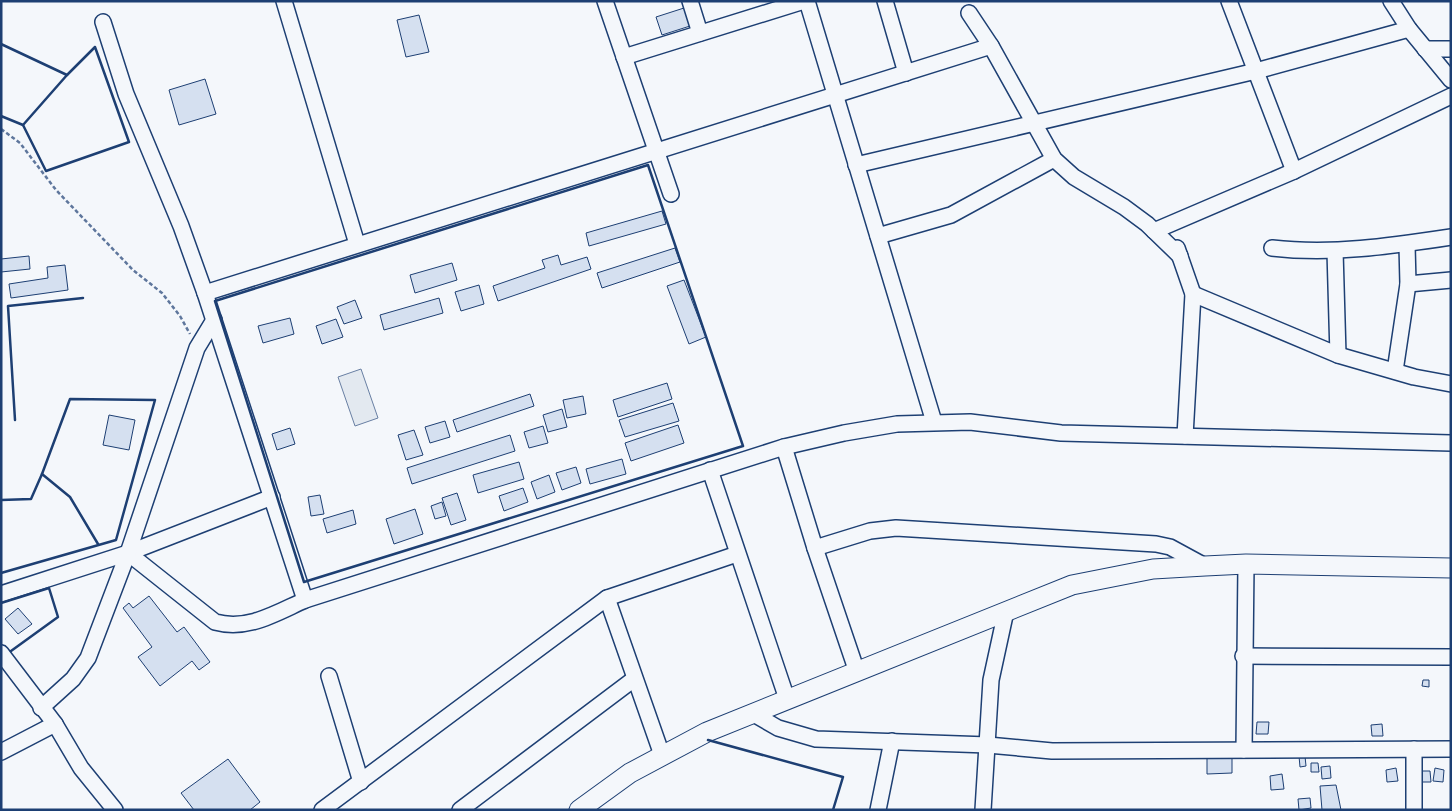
<svg xmlns="http://www.w3.org/2000/svg" width="1452" height="811" font-family="Montserrat,sans-serif">
  <style>
    .green { fill: #e3e9f0; stroke: #687fa3 }
    .building { fill: #d5e0f0; stroke: #1d3f73 }
    .lines { fill: none; stroke-linecap: round; stroke-linejoin: round }
    .minor-casing { stroke: #1d3f73; stroke-width: 18 }
    .major-casing { stroke: #1d3f73; stroke-width: 21 }
    .path { stroke: #5e769c; stroke-width: 2.5; stroke-dasharray: 4 2.5; stroke-linecap: butt }
    .minor { stroke: #f4f7fb; stroke-width: 15 }
    .major { stroke: #f4f7fb; stroke-width: 19 }
    .wall { stroke: #1d3f73; stroke-width: 2.5 }
  </style>
  <rect width="100%" height="100%" fill="#f4f7fb"/>
  <path class="green" d="M361,369l17,49 -23,8 -17,-49z"/>
  <g class="building">
    <path d="M684,8l6,18 -28,9 -6,-18z"/>
    <path d="M419,15l10,37 -23,5 -9,-37z"/>
    <path d="M205,79l11,35 -37,11 -10,-35z"/>
    <path d="M662,211l4,13 -77,22 -3,-13z"/>
    <path d="M675,248l5,14 -78,26 -5,-15z"/>
    <path d="M558,255l3,10 26,-8 4,12 -93,32 -5,-15 52,-18 -3,-8z"/>
    <path d="M29,256l1,13 -29,3v-13z"/>
    <path d="M452,263l5,17 -42,13 -5,-18z"/>
    <path d="M65,265l3,25 -57,8 -2,-14 39,-6 -1,-11z"/>
    <path d="M684,280l22,57 -17,7 -22,-58z"/>
    <path d="M479,285l5,19 -23,7 -6,-19z"/>
    <path d="M439,298l4,15 -59,17 -4,-15z"/>
    <path d="M355,300l7,18 -18,6 -7,-17z"/>
    <path d="M290,318l4,16 -31,9 -5,-17z"/>
    <path d="M336,319l7,18 -21,7 -6,-18z"/>
    <path d="M667,383l5,16 -54,18 -5,-17z"/>
    <path d="M530,394l4,12 -77,26 -4,-12z"/>
    <path d="M583,396l3,18 -19,4 -4,-18z"/>
    <path d="M673,403l6,18 -54,16 -6,-17z"/>
    <path d="M562,409l5,18 -19,5 -5,-17z"/>
    <path d="M109,415l26,5 -6,30 -26,-5z"/>
    <path d="M445,421l5,16 -20,6 -5,-16z"/>
    <path d="M678,425l6,18 -53,18 -6,-18z"/>
    <path d="M543,426l5,17 -19,5 -5,-16z"/>
    <path d="M290,428l5,16 -18,6 -5,-16z"/>
    <path d="M414,430l9,25 -17,5 -8,-25z"/>
    <path d="M510,435l5,16 -103,33 -5,-16z"/>
    <path d="M622,459l4,15 -36,10 -4,-15z"/>
    <path d="M519,462l5,17 -46,14 -5,-18z"/>
    <path d="M576,467l5,16 -19,7 -6,-17z"/>
    <path d="M549,475l6,17 -18,7 -6,-17z"/>
    <path d="M523,488l5,14 -24,9 -5,-15z"/>
    <path d="M457,493l9,27 -15,5 -9,-27z"/>
    <path d="M320,495l4,19 -13,2 -3,-19z"/>
    <path d="M442,502l4,14 -11,3 -4,-13z"/>
    <path d="M415,509l8,25 -29,10 -8,-25z"/>
    <path d="M353,510l3,14 -29,9 -4,-14z"/>
    <path d="M149,596l28,36 7,-5 26,35 -11,8 -7,-9 -32,25 -22,-29 14,-10 -29,-39 6,-5 4,5z"/>
    <path d="M18,608l14,16 -14,10 -13,-15z"/>
    <path d="M1423,680h6v7l-7,-1z"/>
    <path d="M1257,722h12l-1,12h-12z"/>
    <path d="M1382,724l1,12h-11l-1,-11z"/>
    <path d="M1232,756v17l-25,1v-17z"/>
    <path d="M1299,756h6l1,10 -6,1z"/>
    <path d="M228,759l32,43 -10,8h-56l-13,-17z"/>
    <path d="M1311,763h7l1,9h-8z"/>
    <path d="M1330,766l1,12 -9,1 -1,-12z"/>
    <path d="M1396,768l2,13 -11,1 -1,-12z"/>
    <path d="M1435,768l9,2 -1,12 -10,-1z"/>
    <path d="M1421,771h9l1,11h-9z"/>
    <path d="M1282,774l2,15 -13,1 -1,-14z"/>
    <path d="M1336,785l5,25h-19l-2,-24z"/>
    <path d="M1310,798l1,10 -12,2 -1,-11z"/>
  </g>
  <g class="lines">
    <g class="minor-casing">
      <g id="minor">
        <path d="M284,1l73,243"/>
        <path d="M605,1l66,193"/>
        <path d="M690,1l10,32"/>
        <path d="M807,1l127,421"/>
        <path d="M885,1l21,72"/>
        <path d="M1229,1l65,170"/>
        <path d="M1391,1l18,28 42,51"/>
        <path d="M969,13l22,33 63,113 20,18 50,30 23,17 33,32"/>
        <path d="M103,22l23,72 55,132 24,67 100,307"/>
        <path d="M1425,49h26"/>
        <path d="M624,57l180,-56"/>
        <path d="M856,165l400,-94 153,-42"/>
        <path d="M1154,231l140,-60 157,-75"/>
        <path d="M878,236l73,-21 103,-56"/>
        <path d="M1177,248l16,46 -8,142"/>
        <path d="M1272,248c60,7 119,-2 179,-11"/>
        <path d="M1335,251l3,104"/>
        <path d="M1408,284l43,-4"/>
        <path d="M205,293l786,-247"/>
        <path d="M1193,294l145,61 76,22 37,7"/>
        <path d="M1395,371l13,-87 -1,-39"/>
        <path d="M784,447l31,101 42,124"/>
        <path d="M710,470l77,229"/>
        <path d="M815,548l55,-17 26,-3 260,16 14,3 35,19"/>
        <path d="M128,553l87,69c33,9 61,-9 90,-22l479,-153 60,-14 53,-9 73,-2 91,11 390,10"/>
        <path d="M1,594l127,-41 144,-56"/>
        <path d="M607,598l55,157"/>
        <path d="M1,653l54,71 26,44 34,42"/>
        <path d="M1243,656l208,1"/>
        <path d="M329,676l32,106"/>
        <path d="M41,708l32,-29 15,-21 40,-105 69,-205 17,-28"/>
        <path d="M752,713l26,15 38,11 172,6 64,6 399,-2"/>
        <path d="M1414,749v61"/>
        <path d="M1244,750l2,-186"/>
        <path d="M1,752l54,-28"/>
        <path d="M322,810l285,-212 130,-44"/>
        <path d="M460,810l174,-131"/>
        <path d="M878,810l14,-69"/>
        <path d="M983,810l8,-130 15,-69"/>
      </g>
    </g>
    <g class="major-casing">
      <path id="major" d="M579,810l51,-37 77,-41 365,-147 81,-16 52,-3 41,-2 205,4"/>
    </g>
    <path class="path" d="M1,129l19,14 36,47 77,80 29,23 18,23 10,18"/>
    <use href="#minor" class="minor"/>
    <use href="#major" class="major"/>
    <g class="wall">
      <path d="M1,44l66,31 -44,50"/>
      <path d="M1,116l22,9 23,46 83,-29 -34,-95 -28,28"/>
      <path d="M648,165l95,281 -439,136 -89,-281z"/>
      <path d="M15,420l-7,-114 75,-8"/>
      <path d="M1,500l30,-1 11,-25 28,23 28,47"/>
      <path d="M1,573l115,-33 39,-140 -85,-1 -28,75"/>
      <path d="M1,603l48,-15 9,29 -47,34"/>
      <path d="M708,740l135,37 -10,33"/>
    </g>
  </g>
  <rect width="1452" height="811" fill="none" stroke="#1d3f73" stroke-width="5"/>
</svg>
